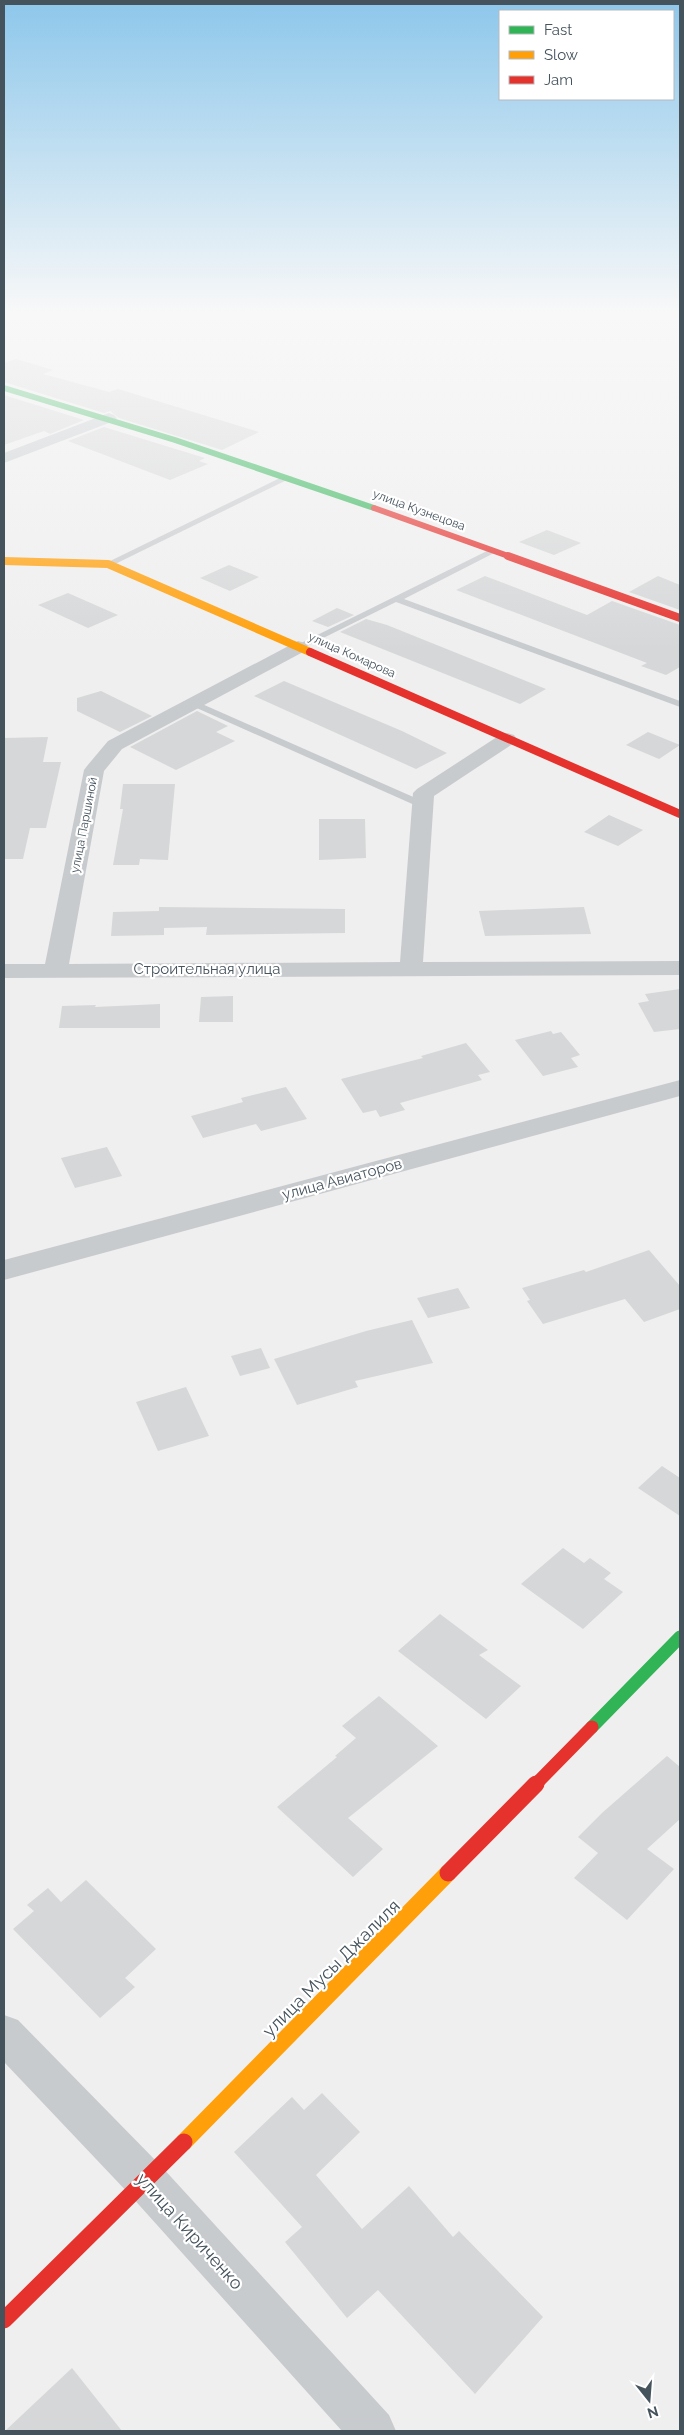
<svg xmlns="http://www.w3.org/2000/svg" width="684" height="2435" font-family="Raleway,sans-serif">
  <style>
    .building { fill: #d6d7d8 }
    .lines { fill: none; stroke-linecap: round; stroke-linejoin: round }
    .lane { fill: #c8cbce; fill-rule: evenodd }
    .street { fill: #c8cbce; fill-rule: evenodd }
    .fast-far1 { stroke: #30b455; stroke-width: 6 }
    .fast { stroke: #30b455; stroke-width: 13 }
    .slow-far1 { stroke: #ff9f0a; stroke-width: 8 }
    .slow { stroke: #ff9f0a; stroke-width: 17 }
    .jam-far3 { stroke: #e5322d; stroke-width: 6 }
    .jam-far2 { stroke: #e5322d; stroke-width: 8 }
    .jam-far1 { stroke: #e5322d; stroke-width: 13 }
    .jam { stroke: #e5322d; stroke-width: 17 }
    .labels { text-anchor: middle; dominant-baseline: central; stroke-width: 4.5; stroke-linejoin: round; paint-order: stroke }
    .far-street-label { font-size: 12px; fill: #45535d; stroke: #fff }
    .street-label { font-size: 15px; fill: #45535d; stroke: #fff }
    .near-street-label { font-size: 18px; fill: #45535d; stroke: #fff }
  </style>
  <rect width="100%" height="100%" fill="#f0efef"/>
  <g class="building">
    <path d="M16,359l37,11 -10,4 66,18 9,-3 141,43 -37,18 -103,-32 -9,-7 -6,2 -100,-31v-19z"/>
    <path d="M4,395l80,25 -34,14 -6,-3 -40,14z"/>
    <path d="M104,427l101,31 -6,3 9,3 -38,16 -102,-39z"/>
    <path d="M547,530l34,13 -27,12 -35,-13z"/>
    <path d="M229,565l30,12 -29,14 -30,-13z"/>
    <path d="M485,576l102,39 25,-14 68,24v42l-14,8 -25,-9 6,-3 -191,-73z"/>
    <path d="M658,576l22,9v25l-51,-18z"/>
    <path d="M68,593l50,22 -30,13 -50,-23z"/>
    <path d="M337,608l17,7 -26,12 -16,-6z"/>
    <path d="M366,619l21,6 159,64 -26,15 -180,-72z"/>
    <path d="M284,681l118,50 45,22 -31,16 -162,-73z"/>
    <path d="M101,691l51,25 -32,16 -43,-21v-13z"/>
    <path d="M197,711l31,15 -12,6 19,9 -59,29 -46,-23z"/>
    <path d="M648,732l32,13 -21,14 -33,-14z"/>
    <path d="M48,737l-5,25h18l-15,66h-16l-7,31h-19v-121z"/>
    <path d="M123,784h52l-7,76 -28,-1 -1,6h-26l10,-56h-3z"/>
    <path d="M609,815l34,15 -25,16 -34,-14z"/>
    <path d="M319,819h46l1,39 -47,2z"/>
    <path d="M159,907l186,2v24l-139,2 1,-8 -43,1v7l-53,1 2,-24 46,-1z"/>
    <path d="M584,907l7,27 -106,2 -6,-25z"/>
    <path d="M680,989v40l-26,3 -16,-29 11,-2 -4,-7z"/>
    <path d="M233,996v26h-34l2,-25z"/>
    <path d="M160,1004v24h-101l3,-22 34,-1 -1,2z"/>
    <path d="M551,1031l2,3 8,-2 19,23 -9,3 7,9 -35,9 -28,-36z"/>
    <path d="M466,1043l24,29 -12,3 4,5 -82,23 5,7 -25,7 -4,-7 -13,3 -22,-34 82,-21 -2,-2z"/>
    <path d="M286,1087l21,32 -46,12 -5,-7 -53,14 -12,-22 52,-14 -2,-4z"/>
    <path d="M107,1147l15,29 -47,12 -14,-30z"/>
    <path d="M649,1250l31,36v23l-36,13 -19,-23 -82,25 -16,-23 3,-1 -8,-12 62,-18 2,2z"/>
    <path d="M458,1288l12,20 -42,10 -11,-20z"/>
    <path d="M412,1320l21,43 -78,18 3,6 -61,18 -23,-46 92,-28z"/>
    <path d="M261,1348l9,20 -30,8 -9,-20z"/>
    <path d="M186,1387l23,49 -51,15 -22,-49z"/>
    <path d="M662,1466l18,12v38l-42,-28z"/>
    <path d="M563,1548l21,15 6,-5 21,15 -7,6 19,13 -40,37 -62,-45z"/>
    <path d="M440,1614l48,36 -9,5 42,31 -35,33 -88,-68z"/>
    <path d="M379,1696l59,50 -90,72 35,31 -30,28 -76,-70 60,-50 -2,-1 21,-18 -14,-12z"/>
    <path d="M667,1756l13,11v52l-33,30 27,20 -47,51 -53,-42 24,-25 -20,-16 24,-24z"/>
    <path d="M86,1880l70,69 -31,29 10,9 -35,31 -87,-89 21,-18 -7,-6 21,-17 13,14z"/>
    <path d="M322,2093l38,39 -44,43 46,54 47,-43 44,51 6,-6 84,86 -68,77 -97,-104 -31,28 -62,-76 17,-15 -68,-75 58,-55 12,13z"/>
    <path d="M72,2368l50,63h-117z"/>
  </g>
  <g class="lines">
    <g class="lane">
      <path d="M286,475l7,2 -182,89 -7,-2z"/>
      <path d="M491,549l7,2 -94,48 276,102v6l-284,-105 -95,47 -8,-2z"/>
      <path d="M193,700l234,103 1,2 -5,3 -4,-1 -229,-102 -2,-2z"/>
    </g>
    <g class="street">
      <path d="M109,413l5,2 3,3 -3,3 -110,42v-10z"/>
      <path d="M298,641l7,2 2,4 -2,4 -183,98 -18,22 -35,193 331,-2 13,-169 4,-4 83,-54 7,-2 7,2 3,4 -3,4 -80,53 -11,166 257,-1v14l-676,3v-14h41l39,-194 3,-4 21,-25z"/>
      <path d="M680,1080v16l-676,184v-20z"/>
      <path d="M4,2015l14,5 143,146 228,249 7,16h-54l-211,-235 -127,-134z"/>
    </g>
    <path class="fast-far1" d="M4,388l171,52 199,68"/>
    <path class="fast" d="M592,1727l88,-90"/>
    <path class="slow-far1" d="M4,561l104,3 202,88"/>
    <path class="slow" d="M184,2142l264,-269"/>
    <path class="jam-far3" d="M374,508l137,49"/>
    <g class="jam-far2">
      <path d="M508,556l172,62"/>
      <path d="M310,652l370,162"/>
    </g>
    <path class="jam-far1" d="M535,1785l57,-58"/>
    <g class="jam">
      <path d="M448,1873l88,-89"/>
      <path d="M4,2320l180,-178"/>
    </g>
  </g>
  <linearGradient id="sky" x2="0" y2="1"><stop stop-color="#8dc7eb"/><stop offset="0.48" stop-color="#f8f8f8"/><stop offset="1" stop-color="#f8f8f8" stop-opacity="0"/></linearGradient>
  <rect width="684" height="650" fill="url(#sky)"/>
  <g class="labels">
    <g class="far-street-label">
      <text transform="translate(419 510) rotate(20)">улица Кузнецова</text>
      <text transform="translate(352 655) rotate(24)">улица Комарова</text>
      <text transform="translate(84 825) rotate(-79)">улица Паршиной</text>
    </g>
    <g class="street-label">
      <text x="207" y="969">Строительная улица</text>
      <text transform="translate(342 1179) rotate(-15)">улица Авиаторов</text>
    </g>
    <g class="near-street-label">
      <text transform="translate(331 1968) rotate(-45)">улица Мусы Джалиля</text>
      <text transform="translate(190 2231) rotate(48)">улица Кириченко</text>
    </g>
  </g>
  <rect width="684" height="2435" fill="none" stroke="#45535d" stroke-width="10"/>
  <rect x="499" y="10" width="175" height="90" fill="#ffffff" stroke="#b5babe"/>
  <rect x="509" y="26" width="25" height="8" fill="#30b455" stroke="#b5babe"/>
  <text x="544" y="35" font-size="15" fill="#45535d">Fast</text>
  <rect x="509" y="51" width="25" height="8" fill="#ff9f0a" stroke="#b5babe"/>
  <text x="544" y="60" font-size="15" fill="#45535d">Slow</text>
  <rect x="509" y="76" width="25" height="8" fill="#e5322d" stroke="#b5babe"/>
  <text x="544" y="85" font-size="15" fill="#45535d">Jam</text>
  <g transform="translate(649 2400) rotate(163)" stroke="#ffffff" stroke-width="4" paint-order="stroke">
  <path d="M0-4L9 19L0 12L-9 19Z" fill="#45535d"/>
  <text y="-8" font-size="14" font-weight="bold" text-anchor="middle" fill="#45535d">N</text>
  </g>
</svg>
